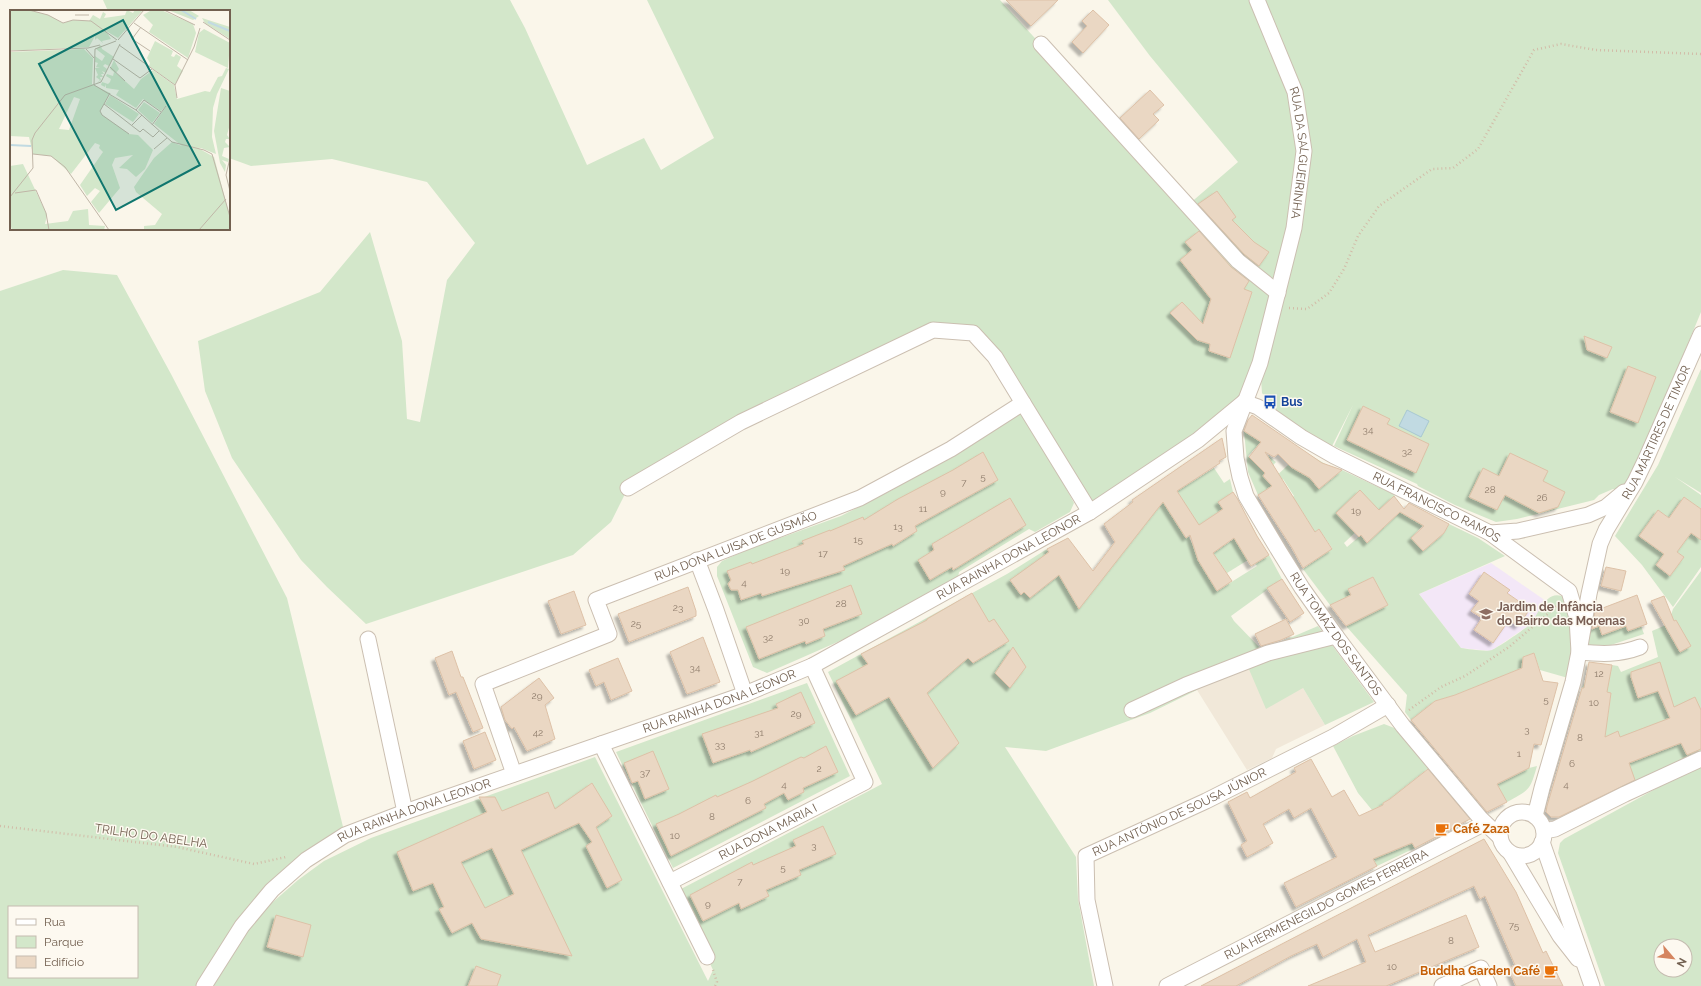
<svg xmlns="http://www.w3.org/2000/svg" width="1701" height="986" font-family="Raleway,sans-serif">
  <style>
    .residential { fill: #f1e8d9 }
    .education { fill: #f3e7f7 }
    .green { fill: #d3e7ca; fill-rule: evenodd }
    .water { fill: #c1dae2; stroke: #a8c8d2 }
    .building { fill: #ead7c3; stroke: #ddc1a7; fill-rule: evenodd; filter: url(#shadow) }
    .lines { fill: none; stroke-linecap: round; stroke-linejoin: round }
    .minor-casing { stroke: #cbbfb1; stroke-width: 17 }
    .path { stroke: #d2bca8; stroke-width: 2.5; stroke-dasharray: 1 3; stroke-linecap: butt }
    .minor { stroke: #fff; stroke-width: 15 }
    .labels { text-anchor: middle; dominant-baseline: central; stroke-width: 3; stroke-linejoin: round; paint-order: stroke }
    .number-label { font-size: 10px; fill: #907e6d }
    .street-label { font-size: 12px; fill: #726050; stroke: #fdf9f0 }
    .transit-label { font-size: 12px; font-weight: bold; fill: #164399; stroke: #fdf9f0; text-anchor: start }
    .education-label { font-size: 12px; font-weight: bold; fill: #785e54; stroke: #fdf9f0; text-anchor: start }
    .food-label { font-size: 12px; font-weight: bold; fill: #c56008; stroke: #fdf9f0; text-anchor: start }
    .inset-river { fill: none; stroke: #c1dae2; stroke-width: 2 }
    .inset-road { fill: none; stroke: #c0b6a7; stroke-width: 1 }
    .view { fill: #0f766e; fill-opacity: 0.15; stroke: #0f766e; stroke-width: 2 }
    .inset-edge { fill: none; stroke: #726050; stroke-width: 2 }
  </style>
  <defs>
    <filter id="shadow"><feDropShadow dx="-3.5" dy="3.5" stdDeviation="1" flood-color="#0004"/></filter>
  </defs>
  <rect width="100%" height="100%" fill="#faf6ea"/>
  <path class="residential" d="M1246,660l57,28 22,37 -49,24 -4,9 -25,12 -50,-80z"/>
  <path class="education" d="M1491,563l55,38 -18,25 -37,25 -30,-3 -42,-54z"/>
  <g class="green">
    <path d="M103,0h407l15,28 62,137 57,-27 17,32 53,-32 -67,-138h353l188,205 50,-43 -88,-106 -42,-56h593v312l-57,138 -16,33 -10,6h-5l-14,6 -5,5 -77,19 -21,3 -41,-17 -37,-19 -1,-2 -83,-38 19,-41 -22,43 -7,-4 -49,-34 -13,-17 -2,-29 -18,36 -150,108 -119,-175 -40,-3 -305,158 -17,34 -38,33 -207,69 -39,-37 -26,-27 -69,-102 -27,-67 -7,-50 122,-49 50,-60 32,109 5,78 13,3 27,-142 28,-37 -48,-61 -95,-23 -81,7 -22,-8v-147h-121z"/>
    <path d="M63,270l54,5 54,99 116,224 58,237 -73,55 -68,96h-204v-695zM9,907h128v70h-128z"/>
    <path d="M1701,369v124l-26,-16 26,18v14l-17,-12 -15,21 -11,-8 -19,26 25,18 -8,11 14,11 14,-19 -7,-5 14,-19h10v34l-28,40 -31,-42 -27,-29 43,-71z"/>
    <path d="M1022,407l52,96 -4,9 -35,20 -6,-3 -70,43 -1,6 -109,59 -82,36 -14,-6 -36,-91v-9l5,-6 25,-11 94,-34 51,-26z"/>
    <path d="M1244,431l17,11 -13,14 10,10 9,-11 9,7 -13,14 6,7 19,-18 13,8 12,-16 16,9 -16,16 6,7 23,-19 53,25 -51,48 3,4 14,-12 6,8 33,-31 24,12 -13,14 12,13 21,-18 5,-9 29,14 27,18 -86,38 42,54c7,1 25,4 31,2 7,-3 30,-19 36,-24 12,-11 18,-41 39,-27l8,33 -7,46 -28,-8 -6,-17 -11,4 -1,11 -67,27 -20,6 -24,19 -6,-8 2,-17 -61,-69 42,-21 -15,-28 -25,12 3,6 -21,10 -27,-36 29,-21 -13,-19 -27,19 -6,-10 23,-16 -13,-20 -23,16 -4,-6 25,-16 -11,-17 -25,16 -10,-23z"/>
    <path d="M1214,468l10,15 6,-4 3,13 -15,10 5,7 -39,26 2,2 2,-1 5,9 5,15 19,31 40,-25 -2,-3 14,-8 13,24 -51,37 3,5 28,29 56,-24 56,76 -49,23 -22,-37 -37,21 -21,-49 -48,30 -47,23 -104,38 -41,-4 71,110 2,42 16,87h-882l45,-70 41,-36 26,-19 47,-23 224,-81 113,224 5,-11 -6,-13 6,-4 -32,-64 201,-105 -54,-112 179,-98 40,-25 26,40 5,17 85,-104 31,16 -17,-27z"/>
    <path d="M1252,526l7,14 -11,20 -21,13 -20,-29 18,1z"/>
    <path d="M1701,571v188l-81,38 -8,-22 -25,-21 21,-38 3,-23 -29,-5 4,-8 22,4 4,-19 6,1 3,6 37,-15 -6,-26 14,-6 1,5 13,22 10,-6 -14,-26 -2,1 -3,-6 2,-6z"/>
    <path d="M1622,614l6,17 13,-5 3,8 -57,19 3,-23 9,-4 4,9 15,-6 -4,-12z"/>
    <path d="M807,683l43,93 -177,92 -57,-116z"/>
    <path d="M1384,724l13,5 33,38 -40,32 -7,4v2l-11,5 -14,-17 -25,-47 20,-10z"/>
    <path d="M1701,764v222h-96l-47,-133 2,-10 4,-4zM1661,946h24v24h-24z"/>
    <path d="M1537,766c-7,25 -8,24 -30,36l-10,-18 32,-16z"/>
    <path d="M1412,841l3,7 -38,18 -9,-18z"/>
  </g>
  <path class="water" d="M1407,410l22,11 -8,16 -22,-11z"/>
  <g class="building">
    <path d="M1006,0h52l-27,26z"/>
    <path d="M1093,10l16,15 -26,28 -11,-11 15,-16 -5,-5z"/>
    <path d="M1150,90l14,15 -11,9 6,6 -20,19 -19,-21z"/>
    <path d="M1217,191l19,26 -4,3 22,22 15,10 -10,14 -15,-12 -46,-50z"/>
    <path d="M1199,231l32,36 18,14 -5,8 8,3 -22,66 -21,-7 1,-7 -13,-4 -27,-27 12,-11 21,22 8,-25 -31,-39 12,-10 -7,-8z"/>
    <path d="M1584,336l28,11 -5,11 -20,-8z"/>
    <path d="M1628,366l28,11 -18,46 -28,-11z"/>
    <path d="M1363,406l27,13 -3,5 42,20 -13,29 -69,-33z"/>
    <path d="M1252,415l70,48 20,7 -23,19 -9,-11 -19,-11 -13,-13 -4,3 -9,-5 50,80 4,-3 13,20 -29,19 -11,-20 -34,-53 14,-9 -9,-10 2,-3 -16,-16 12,-15 -17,-11 4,-11z"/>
    <path d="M1222,438l4,19 -7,4 1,2 -43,28 22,34 24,-16 -5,-7 15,-10 4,6 20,38 12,19 -18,11 -17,-28 -21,15 19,28 -15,10 -19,-31 -8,-25 -4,3 -23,-36 -84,107 -20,-34 -29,23 -6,-6 -3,3 -11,-15 39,-28 -2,-3 21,-11 25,33 22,-29 -11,-18 29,-22 -1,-2z"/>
    <path d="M983,452l15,28 -83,46 2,5 -24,15 -1,-2 -49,22 2,4 -83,26 -1,-3 -20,7 -3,-10h-7l-3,-6 3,-4 -4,-9 24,-9 1,2 52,-20 -2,-3 28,-11v1l33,-14 1,3 34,-21 55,-29z"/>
    <path d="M1510,453l38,18 -5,10 22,11 -7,15 -19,6 -34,-18 -8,15 -28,-13 14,-29 16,8z"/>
    <path d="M1360,490l19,20 15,-14 10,13 5,-6 40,21 -5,9 -21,18 -12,-13 13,-12 -24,-14 -33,31 -6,-8 -2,2 -23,-24z"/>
    <path d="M1684,497l17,12v31l-10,-7 -14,19 7,5 -14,19 -14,-11 8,-11 -25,-18 19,-26 11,8z"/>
    <path d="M1010,498l16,27 -73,45 -1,-3 -22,13 -12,-20 16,-10 -2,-6z"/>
    <path d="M1606,567l20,4 -5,20 -20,-5z"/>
    <path d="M1484,572l26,18 -3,3 23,16 -12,17 -9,-6 -16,23 -19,-13 8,-12 -11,-7 8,-10 -10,-7z"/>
    <path d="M1373,577l15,28 -42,21 -16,-21 21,-10 -3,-6z"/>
    <path d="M1282,579l22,34 -14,9 -23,-34z"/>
    <path d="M851,585l11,29 -39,15 2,7 -19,8 -1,-3 -46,18 -13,-32z"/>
    <path d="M688,587l8,24v5l-67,26 -11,-28z"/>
    <path d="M574,591l12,34 -25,9 -13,-33z"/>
    <path d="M972,593l17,29 5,-3 15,22 -36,22 -5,-5 -41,35 32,50 -26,25 -44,-71 -33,18 -20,-34 32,-17 -7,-10 66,-34v-1z"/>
    <path d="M1637,595l10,29 -19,7 -2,-5 -24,9 -3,-9 -7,3 3,-18z"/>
    <path d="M1664,596l10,25 2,-1 15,26 -11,6 -29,-51z"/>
    <path d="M1286,619l8,15 -13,6 -20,6 -6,-12z"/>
    <path d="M703,637l17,45 -33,12 -17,-42z"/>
    <path d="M1013,647l13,20 -16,21 -15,-15z"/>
    <path d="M452,651l9,26h2l20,51 -10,4 -17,-40 -7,3 -14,-37z"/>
    <path d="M1534,653l9,28 15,2 -17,62 -7,-1 -5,24 -32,16 10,18 -20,10 -76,-92 24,-19 20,-6 67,-27 1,-11z"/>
    <path d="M618,658l14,33 -21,9 -7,-18 -8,4 -7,-16z"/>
    <path d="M1589,662l23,3 -5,27 4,1 -6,44 13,-6 2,6 50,-19 -12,-27 -20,7 -7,-21v-5l29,-10 14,45 21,-10 6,13v39l-14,6 -6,-12 -52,20 6,17 -76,37h-8l-5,-5 1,-6 35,-118h2z"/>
    <path d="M539,678l15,20 -9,7 10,34 -28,12 -13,-24 -2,2 -7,-9 -4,-13z"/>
    <path d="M801,692l14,31 -64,29 -1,-2 -37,13 -11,-29 76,-26 -2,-4z"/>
    <path d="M485,732l11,28 -22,9 -11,-28z"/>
    <path d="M826,746l12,26 -35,16 1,4 -16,8 -4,-7 -20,11 2,4 -95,48 -15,-32 23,-10 37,-19 1,2 36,-16 48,-24 3,1z"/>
    <path d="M653,751l16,38 -24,10 -7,-18 -6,2 -8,-20z"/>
    <path d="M1311,759l21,38 12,-7 15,26 24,-11v-2l7,-4 38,-30 42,50 -55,29 -3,-5 -39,16 4,7 -81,41 -12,-24 53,-26 -26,-49 -17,10 -5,-9 -26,15 10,19 -26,14 -6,-12 6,-4 -19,-39 19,-10 3,6 46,-26 -2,-4z"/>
    <path d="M592,783l20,33 -16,11 26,53 -15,8 -21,-42 6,-4 -13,-19 -58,27 51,106 -91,-17 -9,-16 -20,10 -13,-24 5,-2 -11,-24 -20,8 -16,-39 90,-40 -8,-15h16l7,14 46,-19 7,17zM492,848l22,46 -29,14 -24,-46z"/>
    <path d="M823,826l13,28 -37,16 2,5 -35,15 3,6 -28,13 -2,-6 -36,18 -13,-26 62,-33 1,3 43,-19 -3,-6z"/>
    <path d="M1484,839l32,53 27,61 3,-2 17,35h-47l-8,-18 7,-3 -30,-69 -5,3 -6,-13 -106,49 7,17 91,-37 13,32 -93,39h-78l58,-24 -9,-23 -34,18 -6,-13 -26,12 -55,30h-35z"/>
    <path d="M276,915l35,10 -8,32 -36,-10z"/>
    <path d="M476,966l25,9 -4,11h-29z"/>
  </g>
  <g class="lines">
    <g class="minor-casing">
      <g id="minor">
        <path id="s1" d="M1257,0l38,92 9,59 -10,77 -34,135 -26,68 2,27 4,19 6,19 33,55 23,37 34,48 67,90 78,93 19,18"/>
        <path d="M1041,44l197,217 40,32"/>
        <path id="s2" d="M1244,402l14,5 43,30 33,19 156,77 79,58 8,27 2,34 -6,30 -31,106 -7,28"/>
        <path d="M628,488l113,-66 192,-92 40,3 22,24 28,46"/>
        <path d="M1490,533l28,-2 70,-16 18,-8 18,-15"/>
        <path d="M697,560l19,50 29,84"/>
        <path d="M368,639l37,173"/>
        <path id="s3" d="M1640,647c-21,8 -39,7 -61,5l10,-58 11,-50 6,-14 29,-48 11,-23 55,-125"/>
        <path d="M1132,710l54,-25 82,-32 68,-17"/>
        <path d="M601,744l106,213"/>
        <path id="s4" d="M514,774l-31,-90 126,-50 -13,-34 264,-102 91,-49 72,-46 67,109"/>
        <circle cx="1522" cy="834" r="22"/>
        <path d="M1544,831l11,-2 70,-35 76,-35"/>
        <path d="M1542,842l50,144"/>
        <path d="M1511,854l49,82 18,23"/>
        <path id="s5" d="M670,882l195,-100 -53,-116"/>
        <path id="s6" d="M204,986l38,-60 30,-36 34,-30 39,-25 60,-23 340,-118 67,-28 278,-154 108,-72 46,-38"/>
        <path id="s7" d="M1105,986l-18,-86 -1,-44 120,-55 127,-64 55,-32"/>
        <path id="s8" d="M1167,986l318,-163"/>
        <path d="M1442,986l39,-18 8,18"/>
      </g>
    </g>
    <g class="path">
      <path d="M1289,308l18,1 22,-16 15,-24 14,-33 21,-30 53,-37 21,-1 25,-19 56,-99 27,-6 35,6 105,4"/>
      <path d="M1409,710l32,-23 24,-11 44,-29 49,-42"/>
      <path d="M0,826l177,21 77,17 32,-7"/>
      <path d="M713,970l4,12 -2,4"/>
    </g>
    <use href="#minor" class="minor"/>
  </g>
  <defs>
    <g id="bus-bare" transform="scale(1.08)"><path d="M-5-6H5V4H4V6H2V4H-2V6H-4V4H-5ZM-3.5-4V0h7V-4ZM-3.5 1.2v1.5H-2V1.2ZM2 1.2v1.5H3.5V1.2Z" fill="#1a4fb4" stroke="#fdf9f0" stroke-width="2.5" paint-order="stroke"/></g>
    <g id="school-bare" transform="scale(1.08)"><path d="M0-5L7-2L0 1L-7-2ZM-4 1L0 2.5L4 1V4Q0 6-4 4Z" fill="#8d6e63" stroke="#fdf9f0" stroke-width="2.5" paint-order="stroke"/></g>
    <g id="cafe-bare" transform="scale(1.08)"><path d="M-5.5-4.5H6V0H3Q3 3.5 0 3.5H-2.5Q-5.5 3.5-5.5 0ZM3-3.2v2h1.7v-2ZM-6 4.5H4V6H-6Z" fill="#e8710a" stroke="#fdf9f0" stroke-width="2.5" paint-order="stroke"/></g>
  </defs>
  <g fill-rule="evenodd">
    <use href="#bus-bare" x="1270" y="402"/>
    <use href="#school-bare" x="1486" y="614"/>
    <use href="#cafe-bare" x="1442" y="829"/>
    <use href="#cafe-bare" x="1551" y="971"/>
  </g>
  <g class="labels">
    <g class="number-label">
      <text x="1368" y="429">34</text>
      <text x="1407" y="451">32</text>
      <text x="983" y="476">5</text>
      <text x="964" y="482">7</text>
      <text x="1490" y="489">28</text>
      <text x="943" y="491">9</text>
      <text x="1542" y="497">26</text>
      <text x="923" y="508">11</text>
      <text x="1356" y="510">19</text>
      <text x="898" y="526">13</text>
      <text x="858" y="539">15</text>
      <text x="823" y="553">17</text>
      <text x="785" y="570">19</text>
      <text x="744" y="582">4</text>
      <text x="841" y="603">28</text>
      <text x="678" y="607">23</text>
      <text x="804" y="620">30</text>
      <text x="636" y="623">25</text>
      <text x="768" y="637">32</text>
      <text x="695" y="667">34</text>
      <text x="1599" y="673">12</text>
      <text x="537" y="695">29</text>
      <text x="1546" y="699">5</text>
      <text x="1594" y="702">10</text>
      <text x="796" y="713">29</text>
      <text x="1527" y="729">3</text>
      <text x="538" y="732">42</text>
      <text x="759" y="732">31</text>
      <text x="1580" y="737">8</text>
      <text x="720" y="744">33</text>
      <text x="1519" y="753">1</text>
      <text x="1572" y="763">6</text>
      <text x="819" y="768">2</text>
      <text x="645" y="772">37</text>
      <text x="784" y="784">4</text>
      <text x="1566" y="784">4</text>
      <text x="748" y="800">6</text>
      <text x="712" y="816">8</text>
      <text x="675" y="835">10</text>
      <text x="814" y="845">3</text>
      <text x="783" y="867">5</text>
      <text x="740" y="881">7</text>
      <text x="708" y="903">9</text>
      <text x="1514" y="925">75</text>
      <text x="1451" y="940">8</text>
      <text x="1392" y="966">10</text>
    </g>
    <g class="street-label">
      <text stroke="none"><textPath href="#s1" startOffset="161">RUA DA SALGUEIRINHA</textPath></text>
      <text stroke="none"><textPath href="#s3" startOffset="297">RUA MÁRTIRES DE TIMOR</textPath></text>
      <text stroke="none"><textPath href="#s2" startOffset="220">RUA FRANCISCO RAMOS</textPath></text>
      <text stroke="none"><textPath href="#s4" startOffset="417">RUA DONA LUISA DE GUSMÃO</textPath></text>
      <text stroke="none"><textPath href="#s6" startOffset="931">RUA RAINHA DONA LEONOR</textPath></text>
      <text stroke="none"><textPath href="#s1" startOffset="680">RUA TOMÁZ DOS SANTOS</textPath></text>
      <text stroke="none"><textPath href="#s6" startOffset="607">RUA RAINHA DONA LEONOR</textPath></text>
      <text stroke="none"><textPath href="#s6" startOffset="283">RUA RAINHA DONA LEONOR</textPath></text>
      <text stroke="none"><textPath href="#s7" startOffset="235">RUA ANTÓNIO DE SOUSA JÚNIOR</textPath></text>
      <text stroke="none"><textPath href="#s5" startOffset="110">RUA DONA MARIA I</textPath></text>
      <text transform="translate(151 836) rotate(8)">TRILHO DO ABELHA</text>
      <text stroke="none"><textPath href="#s8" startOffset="179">RUA HERMENEGILDO GOMES FERREIRA</textPath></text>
    </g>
    <g class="transit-label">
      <text x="1281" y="402">Bus</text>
    </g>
    <g class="education-label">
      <text x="1497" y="607">Jardim de Infância<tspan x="1497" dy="14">do Bairro das Morenas</tspan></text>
    </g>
    <g class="food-label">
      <text x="1453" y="829">Café Zaza</text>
      <text x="1540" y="971" text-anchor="end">Buddha Garden Café</text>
    </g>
  </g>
  <g transform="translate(10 10)">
    <rect width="220" height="220" fill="#faf6ea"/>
    <path d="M0,0h19l19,5 15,8 10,-3 16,1 4,-6 7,4 3,-7 3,2 -2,4 21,-3 2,-5 6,3 2,-3h8l-25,28 -12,-7 5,8 -9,2 1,2 -6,-5 -2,2v-4l-6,11 -62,3h-17zM151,0l32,14 3,9 -8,25 -39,-26 4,-7 -10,-10 7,-4zM158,0h21l10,6 -6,4zM192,8l28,9v12l-25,-16zM194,19l26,14 -2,25 -33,-16 4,-19zM145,31l18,10 -2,5 3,1 2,-3 5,3 -4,9 6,5 -8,14 -26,-19 1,-3 -3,-5zM91,35l1,4 12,8 -5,9 -4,-2 -2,2 4,3 -1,4 -4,-2 2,3h-3l2,3h-3l1,3 -5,4 4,-4 -4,-3 2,-2 -3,-7h5l-4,-1 2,-4 -3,-1v-6l7,5 3,-5 -9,-7zM74,39l9,9 -1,26 18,9 -10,18 2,4 27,19 9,1 15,15 -8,19 -9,8 -9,-8 -8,-1 14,-13 -18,3 -3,7 8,23 -21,25 -8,-11 9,-11 -5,-3 -8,8 -7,-11 23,-33 -4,-4 1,-3 -5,-2 -24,31 -20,-18 -18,-2 -4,-17 -19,-1v-84zM64,87l6,2 -11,31 -10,-1zM104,50l5,9 -3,4 18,16 7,-10 12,-9 21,15 3,14 28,-8 5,1 8,-15 4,-1 4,-8 3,1 -12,25 -4,14 -1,29 4,17 -15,-6 -18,-1 15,1 16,9 16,60v13h-86v-4l11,-1 7,-11 -26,-22 -2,-5 20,-29 18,-16 10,4 -28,-22 13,-19 -6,6 -18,-12 -7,9 -20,-13 3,-5 -13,-2v-4l-1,3 -4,-2 1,-3 6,2 2,-2 1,-3 -5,-3 1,-2 6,2 1,-4 -4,-3zM211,78l9,3v33l-3,11 3,4h-4l-1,3 5,5 -6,1 -2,8 7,3 -1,3 -6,-2 4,5 -1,7 -5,-9 -6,-32zM100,85l29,19 -6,8 -28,-18zM134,92l16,11 -8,10 -14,-13zM13,154l24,51 -2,9 23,-3 5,-10 15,-2 1,16 16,1 -1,4h-92l-2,-7v-57z" fill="#d3e7ca" fill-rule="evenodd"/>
    <path class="inset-river" d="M171,0l15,9M198,12l22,9M0,135l21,1"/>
    <path class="inset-road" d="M19,0l19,5 15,8 10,-3 18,1 26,19M154,0l31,15M65,5h14M193,12l27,18M124,13l54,37M131,17l-9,12 18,12M108,30l26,-30M109,35l56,40M76,39l8,9M0,41l78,-3 12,-3M103,49l27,19 12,-9M100,57l15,14M84,75l42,25 36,32 32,8 8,4 18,63M84,75l1,-36 21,-8M100,83l-6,11 36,28 3,-3 10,8 6,-6M167,88l-2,-13 19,-38 6,-19M94,94l-4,7 2,4 27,19M126,100l8,-10 17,12M122,115l10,-10M142,115l14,-19M144,139l13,-11M23,144l18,2 14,11 44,63M220,148l-4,17 4,16M5,183l21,-3 10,23 3,17M0,187l23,-29 -1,-28 3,-7 30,-38 36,-13 19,-38M189,220l27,-31"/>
    <path class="view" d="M113,10l77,145 -84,45 -77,-146z"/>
    <rect width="220" height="220" class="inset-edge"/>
  </g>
  <rect x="8" y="906" width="130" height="72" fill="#fdf9f0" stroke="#c5bcb0"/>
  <rect x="16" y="919" width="20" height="6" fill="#ffffff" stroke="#c5bcb0"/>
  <text x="44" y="926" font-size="12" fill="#726050">Rua</text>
  <rect x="16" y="936" width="20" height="12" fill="#d3e7ca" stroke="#c5bcb0"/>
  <text x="44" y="946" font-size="12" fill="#726050">Parque</text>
  <rect x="16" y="956" width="20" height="12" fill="#ead7c3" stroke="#c5bcb0"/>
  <text x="44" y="966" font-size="12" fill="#726050">Edifício</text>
  <g transform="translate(1673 958) rotate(118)"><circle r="19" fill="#fdf9f0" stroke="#c5bcb0"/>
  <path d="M0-3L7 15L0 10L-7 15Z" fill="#d5855f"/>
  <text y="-6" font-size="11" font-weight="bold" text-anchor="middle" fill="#726050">N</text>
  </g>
</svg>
